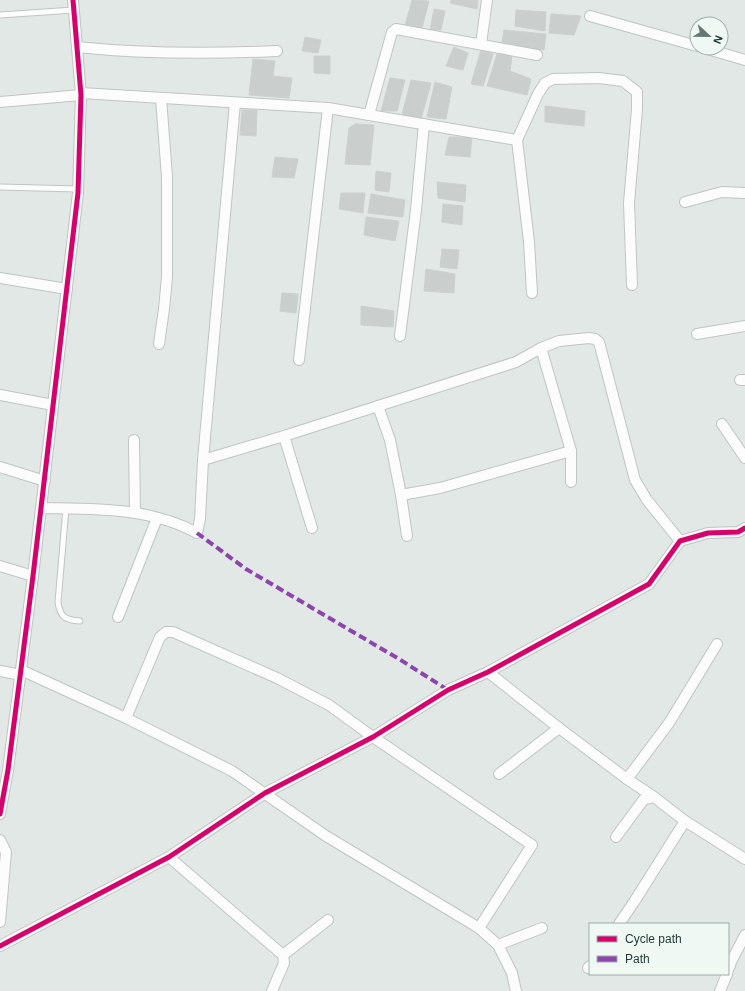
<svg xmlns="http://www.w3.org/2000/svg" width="745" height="991" font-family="Helvetica,sans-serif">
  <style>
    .building { fill: #cacfcd; stroke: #cbd1cf }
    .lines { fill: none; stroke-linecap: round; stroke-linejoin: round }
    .service-casing { stroke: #bfc5c3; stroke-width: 7 }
    .minor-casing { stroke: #bfc5c3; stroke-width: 12 }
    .service { stroke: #fbfcfb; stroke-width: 5 }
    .minor { stroke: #fbfcfb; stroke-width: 10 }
    .quiet { stroke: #8e44ad; stroke-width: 4; stroke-dasharray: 8 4; stroke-linecap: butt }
    .cycleway-casing { stroke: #f0f8f4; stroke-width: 8 }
    .cycleway { stroke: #d6006c; stroke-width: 5 }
  </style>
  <rect width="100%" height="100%" fill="#e2e8e6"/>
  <g class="building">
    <path d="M412,0l17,1 -7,27 -17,-3z"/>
    <path d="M451,0h27l-1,9 -27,-6z"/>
    <path d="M434,9l11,2 -4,19h-11z"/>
    <path d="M516,10l30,2 -1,19 -30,-5z"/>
    <path d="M551,14l30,2 -7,19 -25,-2z"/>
    <path d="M504,30l42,4 -2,16 -42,-7z"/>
    <path d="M305,37l16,3 -3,13 -16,-2z"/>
    <path d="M454,47l14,6 -5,17 -17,-4z"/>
    <path d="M481,50l12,4 -10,32 -12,-2z"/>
    <path d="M497,54l15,2 -2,15 21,8 -4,16 -40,-9z"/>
    <path d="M314,56h16v18l-16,-1z"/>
    <path d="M253,59l22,2 -2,15 19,2 -3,20 -40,-3z"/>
    <path d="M390,78l15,2 -8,31h-16z"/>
    <path d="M411,80l20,3 -10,36 -19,-5z"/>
    <path d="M435,82l17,5 -6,32 -19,-2z"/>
    <path d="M545,106l40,5 -1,15 -39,-4z"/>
    <path d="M242,110h15l-1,26 -16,-1z"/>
    <path d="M355,124l19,1 -4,40 -25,-1 4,-36z"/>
    <path d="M449,137h23l-2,20 -25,-2z"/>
    <path d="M275,157l23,2 -4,19 -22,-1z"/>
    <path d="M376,171l15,2 -2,19 -14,-2z"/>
    <path d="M437,182l29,3 -1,17 -27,-4z"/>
    <path d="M341,193h24l-2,20 -24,-4z"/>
    <path d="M371,194l34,6 -2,17 -35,-4z"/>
    <path d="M443,204l20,2 -1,19 -20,-3z"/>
    <path d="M366,217l33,4 -4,20 -31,-6z"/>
    <path d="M442,249l17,1 -2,19 -17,-2z"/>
    <path d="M426,269l29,5 -1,19 -30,-2z"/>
    <path d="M282,293l16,1 -2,19 -16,-2z"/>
    <path d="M361,306l33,5 -1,16 -32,-2z"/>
  </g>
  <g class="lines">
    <g class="service-casing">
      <g id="service">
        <path d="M0,15l74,-5"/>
        <path d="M0,187l78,2"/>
        <path d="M66,508l-8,94c2,15 7,18 22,19"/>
      </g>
    </g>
    <g class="minor-casing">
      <g id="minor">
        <path d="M590,16l107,30"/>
        <path d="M481,44l6,-44"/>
        <path d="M77,47c67,7 133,7 200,4"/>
        <path d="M704,48l41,12"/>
        <path d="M81,93l247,15 189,32"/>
        <path d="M0,102l81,-7"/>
        <path d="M369,115l23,-83 4,-3 141,26"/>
        <path d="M685,202l37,-10 23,1"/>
        <path d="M0,278l67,11"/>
        <path d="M532,293l-3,-51 -12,-102 21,-46 7,-11 8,-4 46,-1 24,3 14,11v17l-8,94 3,82"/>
        <path d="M697,334l48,-8"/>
        <path d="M400,336l16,-126 8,-86"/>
        <path d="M159,344l5,-35 3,-32v-100l-6,-79"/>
        <path d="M541,348l30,103v31"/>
        <path d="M299,360l29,-252"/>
        <path d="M740,380h5"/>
        <path d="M0,395l53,10"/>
        <path d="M378,406l12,34 11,55 6,41"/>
        <path d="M722,424l23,34"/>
        <path d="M284,436l28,92"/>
        <path d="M134,440l1,73"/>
        <path d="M203,460l81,-24 232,-74 25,-14 18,-7 30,-3 6,1 4,3 36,138 12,20 33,41"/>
        <path d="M0,467l45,14"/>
        <path d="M401,495l39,-7 131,-37"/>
        <path d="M42,508c52,1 108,-1 155,25l3,-14 3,-59 32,-357"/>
        <path d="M0,566l33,10"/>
        <path d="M118,617l39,-99"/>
        <path d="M21,670l105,48 106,53 94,65 153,92 19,17 14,28 4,18"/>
        <path d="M0,671l21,4"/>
        <path d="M488,672l71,56 68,51 27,18 31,24 60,38"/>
        <path d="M126,718l34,-81 6,-5h7l104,46 52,27 44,32 159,108 -53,83"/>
        <path d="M499,774l60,-46"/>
        <path d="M627,779l42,-56 48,-79"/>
        <path d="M0,814l8,-44 25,-194 45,-383 3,-98 -8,-95"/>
        <path d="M616,837l28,-38 10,-2"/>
        <path d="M0,840l6,12 -6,70"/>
        <path d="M169,857l114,98 1,8 -12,28"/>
        <path d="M619,924l15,-22 51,-81"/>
        <path d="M498,945l44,-17"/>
        <path d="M0,946l169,-89 96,-64 108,-56 75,-47 40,-18 161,-88 31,-43 28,-8 30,-1 7,-4"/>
        <path d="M283,955l45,-35"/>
        <path d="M588,968l2,-2"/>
        <path d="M728,970l4,-10 13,-25"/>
        <path d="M720,991l7,-17"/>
      </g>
    </g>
    <use href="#service" class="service"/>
    <use href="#minor" class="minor"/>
    <path class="quiet" d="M197,533l49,36 153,90 49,31"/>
    <g class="cycleway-casing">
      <g id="cycleway">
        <path d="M0,814l8,-44 25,-194 45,-383 3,-98 -8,-95"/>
        <path d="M0,946l169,-89 96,-64 108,-56 75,-47 40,-18 161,-88 31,-43 28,-8 30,-1 7,-4"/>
      </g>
    </g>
    <use href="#cycleway" class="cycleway"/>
  </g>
  <rect x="589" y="923" width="140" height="52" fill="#f0f8f4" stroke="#9dada8"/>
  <rect x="597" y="936" width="20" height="6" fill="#d6006c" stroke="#9dada8"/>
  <text x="625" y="943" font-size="12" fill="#203c37">Cycle path</text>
  <rect x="597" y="956" width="20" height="6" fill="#8e44ad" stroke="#9dada8"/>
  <text x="625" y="963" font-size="12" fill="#203c37">Path</text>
  <g transform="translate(709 36) rotate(112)"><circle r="19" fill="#f0f8f4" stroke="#9dada8"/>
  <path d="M0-3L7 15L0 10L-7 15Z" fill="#647874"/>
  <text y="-6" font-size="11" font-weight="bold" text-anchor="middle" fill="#203c37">N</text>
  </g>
</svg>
